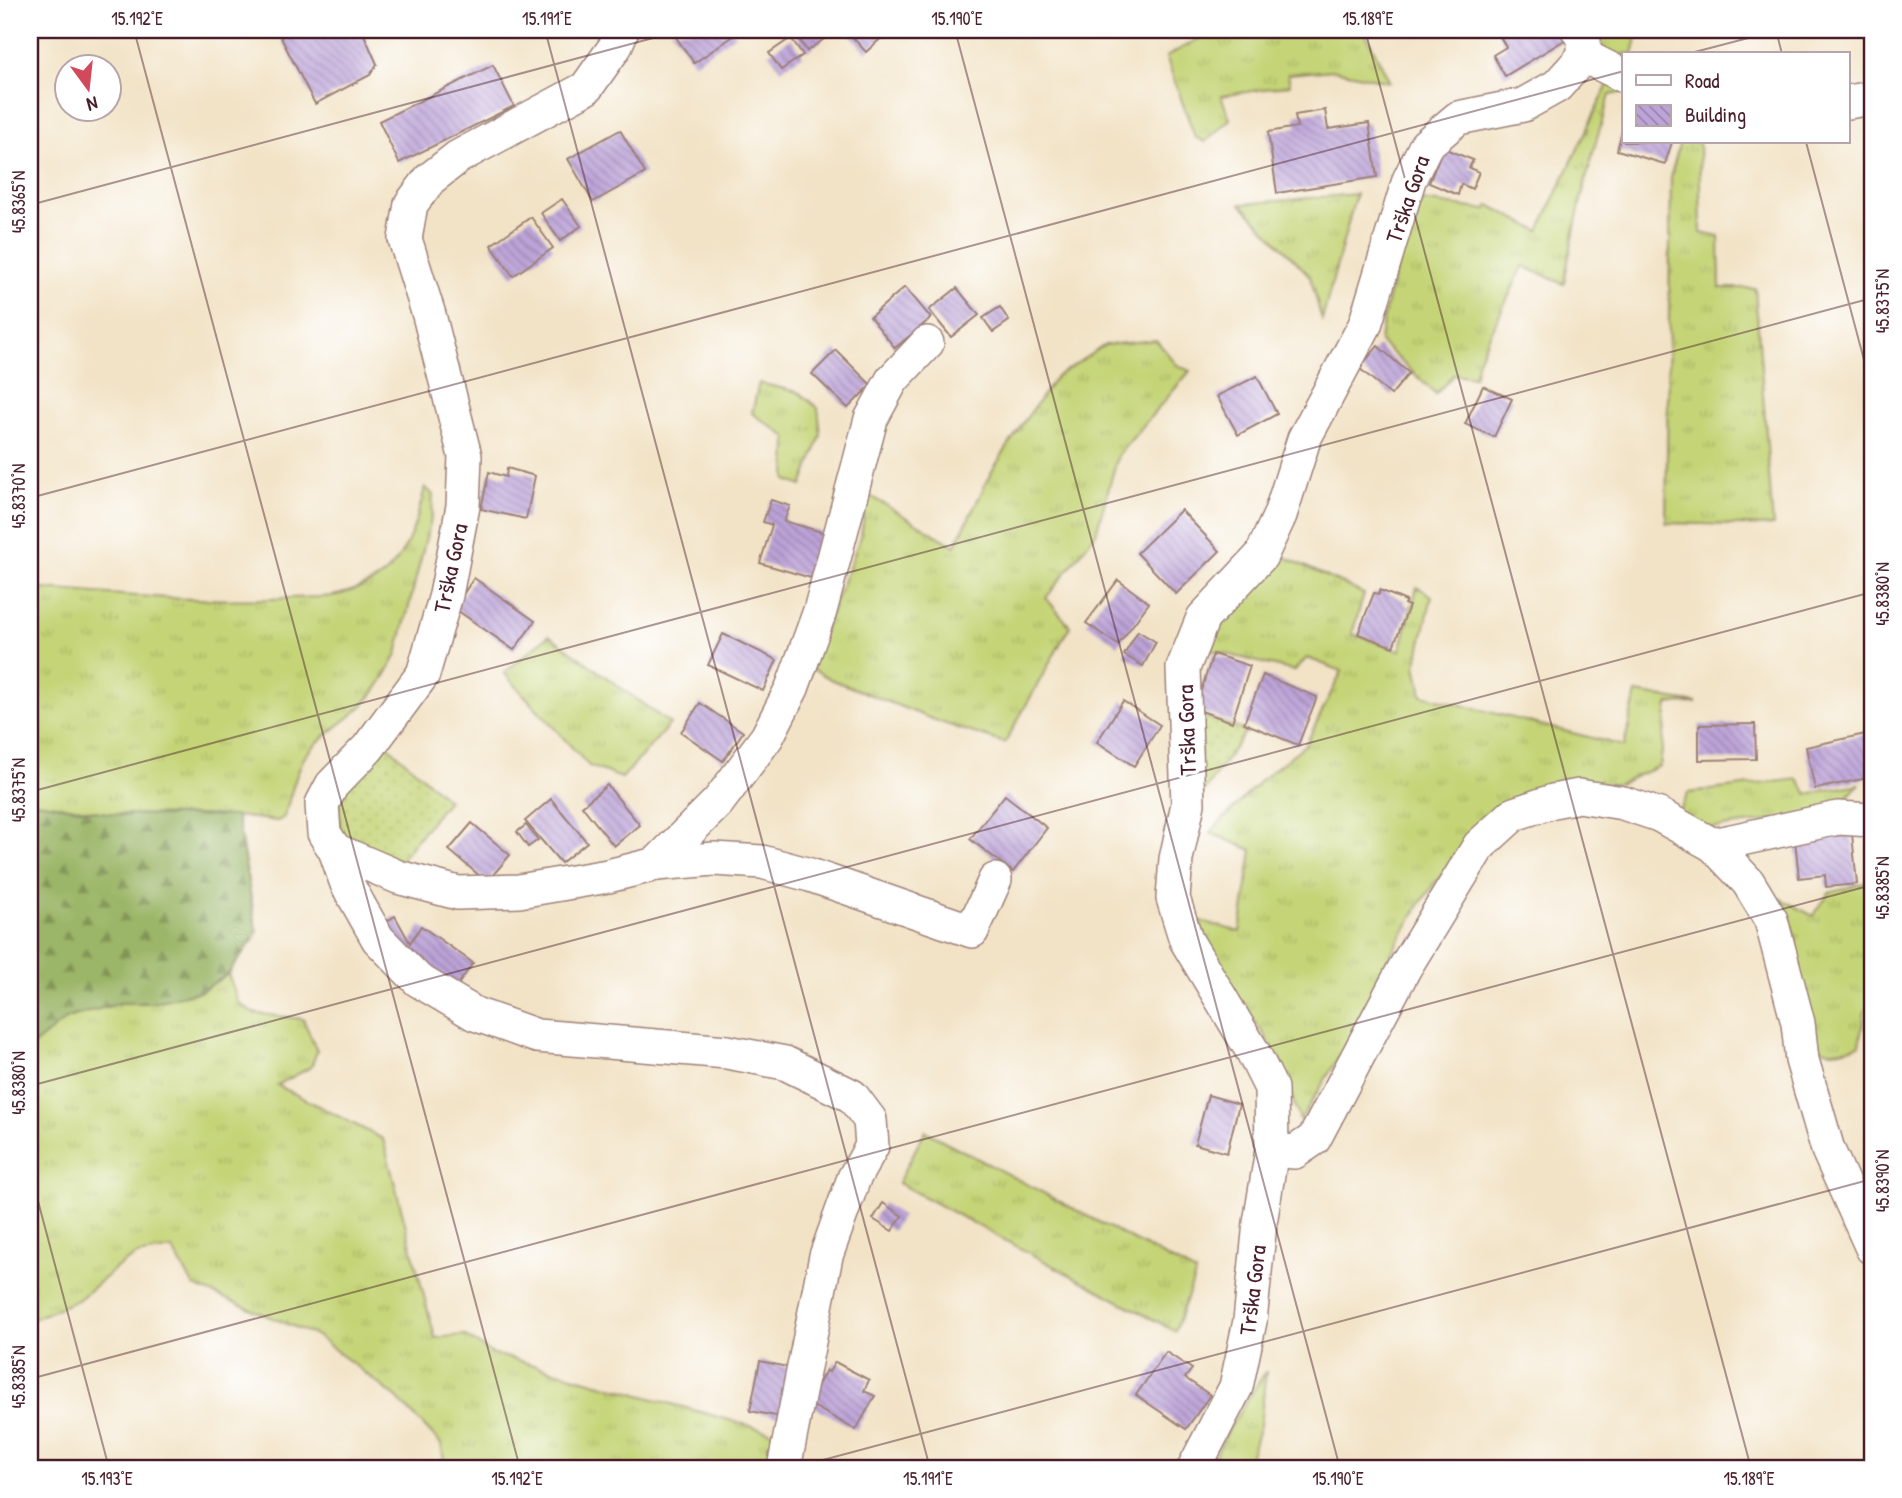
<svg xmlns="http://www.w3.org/2000/svg" width="1902" height="1498" font-family="'Patrick Hand',sans-serif">
  <style>
    .grass { fill: url(#grass-tufts); stroke: #877a50; stroke-width: 2 }
    .forest { fill: url(#forest-firs); stroke: #726a49; stroke-width: 2 }
    .garden { fill: url(#garden-dots); stroke: #877a50; stroke-width: 2 }
    .building { fill: url(#building-back-hatch) }
    .lines { fill: none; stroke-linecap: round; stroke-linejoin: round }
    .minor-casing { stroke: #9e8178; stroke-width: 36 }
    .minor { stroke: #fff; stroke-width: 33 }
    .ticks { fill: none; stroke: #4a1f2b; stroke-width: 2; stroke-opacity: 0.45 }
    .labels { text-anchor: middle; dominant-baseline: central; stroke-width: 7; stroke-linejoin: round; paint-order: stroke }
    .street-label { font-size: 23px; fill: #4a1f2b; stroke: #fff }
    .neatline { fill: none; stroke: #4a1f2b; stroke-width: 2.5 }
    .ticks-label { font-size: 18px; text-anchor: middle; fill: #4a1f2b }
  </style>
  <defs>
    <pattern id="grass-tufts" width="24" height="20" patternUnits="userSpaceOnUse" patternTransform="scale(1.75)"><rect width="24" height="20" fill="#c4d476"/><path d="M3 7l-1-3M5 7V3M7 7l1-3M15 17l-1-3M17 17v-4M19 17l1-3" fill="none" stroke="#aab666"/></pattern>
    <pattern id="forest-firs" width="22" height="20" patternUnits="userSpaceOnUse" patternTransform="scale(1.75)"><rect width="22" height="20" fill="#9bb667"/><path d="M5 1l3.5 6h-7zM16 11l3.5 6h-7z" fill="#809355"/></pattern>
    <pattern id="garden-dots" width="8" height="8" patternUnits="userSpaceOnUse" patternTransform="scale(1.75)"><rect width="8" height="8" fill="#c4d476"/><path d="M2 2h.1M6 6h.1" fill="none" stroke="#aab666" stroke-width="1.8" stroke-linecap="round"/></pattern>
    <pattern id="building-back-hatch" width="6" height="6" patternUnits="userSpaceOnUse" patternTransform="scale(1.75)"><rect width="6" height="6" fill="#bca3d8"/><path d="M-1 5l2 2M0 0l6 6M5-1l2 2" fill="none" stroke="#9b84af"/></pattern>
  </defs>
  <rect width="100%" height="100%" fill="#fff"/>
  <filter id="ink" filterUnits="userSpaceOnUse"><feTurbulence type="fractalNoise" baseFrequency=".0143" numOctaves="2"/><feDisplacementMap in="SourceGraphic" scale="14" xChannelSelector="R" yChannelSelector="G"/><feConvolveMatrix kernelMatrix="1 2 1 2 8 2 1 2 1" color-interpolation-filters="sRGB"/></filter>
  <filter id="wash" filterUnits="userSpaceOnUse"><feTurbulence type="fractalNoise" baseFrequency=".00686" numOctaves="4" result="noise"/><feDisplacementMap in="SourceGraphic" scale="28" xChannelSelector="R" yChannelSelector="G"/><feGaussianBlur stdDeviation="1.57" result="paint"/><feColorMatrix in="noise" values="0 0 0 0 0 0 0 0 0 0 0 0 0 0 0 0 0 1.4 0 .05"/><feComposite in="paint" operator="in"/></filter>
  <g filter="url(#wash)">
    <rect width="100%" height="100%" fill="#f2e3c6"/>
    <g class="grass">
      <path d="M1214,30h150l26,52 -56,-12 -46,4 2,11 -69,11 9,23 -25,23 -10,-5 -29,-80z"/>
      <path d="M1588,30h51l-6,24h-9v8l-12,-2z"/>
      <path d="M1611,78l13,14 -14,3c-20,62 -35,125 -46,189l-41,-18 -45,93 -4,18 -20,-3 -18,20 -56,-52c5,-49 23,-96 42,-141l64,9 3,-5 50,26z"/>
      <path d="M1680,142h19l2,91 18,4 1,51h35l18,238 -107,-3 5,-348z"/>
      <path d="M1356,194l-34,126 -12,-44 -69,-72z"/>
      <path d="M1156,340l21,25 13,6 -72,84 -22,78 -50,65 24,28 -65,117 -65,-21 -110,-43 -20,-12 51,-131 6,-42 88,52 37,-75 31,-48 33,-46 49,-32z"/>
      <path d="M759,383l39,9 20,16 3,27 -19,51 -16,-6 1,-43 -35,-24z"/>
      <path d="M425,487l8,8 -1,19 -35,140c-10,20 -21,39 -37,54 -18,16 -39,28 -54,47 -10,14 -16,45 -22,62l-6,4 -41,-5 -124,-2 -83,-13v-202l2,-11c85,7 172,15 257,10 14,-1 29,0 43,-2 16,-3 42,-12 54,-23 23,-22 32,-56 39,-86z"/>
      <path d="M1279,554l85,40 -12,40 48,17 17,-64 15,9 -16,69 6,30 202,51 12,-53 61,10 -29,1 -8,62 -42,18 -44,2 -54,10 -39,25 -62,84 -39,68 -29,64 -51,84 -20,-60 -18,-30 -29,-36 -36,-75 43,12 12,-82 -42,-17 52,-54 44,-35 36,-73 -35,-13 -13,13 -87,-22 27,-46z"/>
      <path d="M549,635l121,89 -48,54 -33,-12 -85,-93z"/>
      <path d="M1798,779l9,15 52,-10 -25,28 -133,18 -24,-15 11,-22z"/>
      <path d="M1871,881l-2,80 3,7v31l-7,12 -6,34c-26,8 -41,12 -52,-16l-12,-93 -14,-37 32,17 16,-23z"/>
      <path d="M228,974l10,28 15,11 50,6 14,32 -6,16 -34,18 106,54 52,199 29,-3 27,18 284,80 -5,35h-325l-4,-24 -44,-46 -80,-62 -123,-50 -22,-37 -35,6 -21,13 -38,32 -48,20v-272l36,-30 54,-15h31l50,-12z"/>
      <path d="M925,1131l271,142 -21,58 -277,-148z"/>
      <path d="M1266,1371l-6,54 -13,43h-39l24,-44z"/>
    </g>
    <path class="forest" d="M30,801l83,13 124,2 20,117 -29,41 -27,17 -50,12h-31l-53,15 -37,30z"/>
    <g class="garden">
      <path d="M1200,715l46,16 -45,65z"/>
      <path d="M386,744l62,56 -49,62 -58,-22 -3,-43z"/>
    </g>
    <g id="blocks">
      <g class="building">
        <path d="M277,30h85l15,34 -7,11 -55,29z"/>
        <path d="M671,30h61l3,5 -41,28z"/>
        <path d="M793,30h15l4,5 6,-4 6,8 -17,12z"/>
        <path d="M846,30h44l-24,22z"/>
        <path d="M1496,30h67l5,8 -63,38 -12,-21 13,-8z"/>
        <path d="M791,38l12,17 -22,15 -12,-17z"/>
        <path d="M493,65l21,41 -115,57 -20,-42z"/>
        <path d="M1325,110l3,19 41,-6 8,54 -100,16 -9,-61 29,-5 -2,-12z"/>
        <path d="M1623,128l1,14h48l-7,22 -48,-14z"/>
        <path d="M620,130l25,43 -52,29 -25,-43z"/>
        <path d="M1443,148l30,12 -4,8 10,4 -7,17 -11,-5 -3,11 -29,-12z"/>
        <path d="M562,199l19,27 -21,15 -19,-28z"/>
        <path d="M531,217l22,31 -40,28 -22,-31z"/>
        <path d="M905,287l26,31 -36,30 -25,-31z"/>
        <path d="M957,288l22,27 -28,22 -22,-27z"/>
        <path d="M1000,307l9,14 -16,11 -10,-14z"/>
        <path d="M1378,346l31,27 -18,22 -32,-27z"/>
        <path d="M836,350l35,35 -23,23 -36,-34z"/>
        <path d="M1257,376l20,38 -39,21 -21,-39z"/>
        <path d="M1483,386l29,13 -18,38 -29,-13z"/>
        <path d="M507,468l28,8 -9,43 -45,-10 8,-37 17,5z"/>
        <path d="M771,500l19,6 -6,15 41,12 -14,45 -51,-15 12,-38 -9,-3z"/>
        <path d="M1181,510l39,41 -44,43 -39,-41z"/>
        <path d="M474,578l61,43 -21,29 -60,-42z"/>
        <path d="M1118,580l31,23 -31,42 -32,-22z"/>
        <path d="M1380,590l26,11 -2,3 5,2 -16,41 -35,-13 16,-41 5,1z"/>
        <path d="M1138,631l18,11 -13,24 -19,-11z"/>
        <path d="M723,634l54,26 -14,31 -55,-26z"/>
        <path d="M1213,654l37,12 -18,56 -37,-13z"/>
        <path d="M1263,675l54,22 -19,48 -54,-22z"/>
        <path d="M1123,701l37,24 -26,41 -37,-24z"/>
        <path d="M700,703l43,29 -20,29 -42,-29z"/>
        <path d="M1755,724l1,35 -57,1v-35z"/>
        <path d="M1870,733l2,44 -57,12 -9,-42z"/>
        <path d="M607,785l33,40 -26,21 -32,-40z"/>
        <path d="M1005,795l42,33 -34,44 -43,-33z"/>
        <path d="M551,799l36,43 -26,21 -36,-42z"/>
        <path d="M472,823l38,32 -23,27 -38,-32z"/>
        <path d="M526,825l12,15 -10,7 -11,-15z"/>
        <path d="M1852,834l5,50 -31,3 -1,-12 -26,3 -4,-38z"/>
        <path d="M395,916l15,27 11,-17 52,37 -21,30 -72,-67z"/>
        <path d="M1208,1095l31,9 -12,49 -32,-9z"/>
        <path d="M883,1203l19,13 -10,15 -19,-12z"/>
        <path d="M1166,1352l26,17 -7,9 25,17 -24,34 -50,-34z"/>
        <path d="M760,1361l31,7 -10,49 -31,-6z"/>
        <path d="M835,1362l34,18 -5,11 11,5 -19,34 -48,-27 18,-33 3,2z"/>
      </g>
    </g>
  </g>
  <g filter="url(#ink)">
    <use href="#blocks" fill-opacity="0" stroke="#9e8178" stroke-width="2"/>
    <g class="lines">
      <g class="minor-casing">
        <g id="minor">
          <path d="M622,30l-7,17 -29,41 -128,69 -28,22 -19,25 -6,35 24,76 36,141 -2,50 -17,89 -23,79 -55,74 -36,37 -10,19 2,29 11,17 63,27 60,16 61,-2 89,-15 48,-12 58,-5 48,3 48,13 162,56 23,-51"/>
          <path d="M1584,56l40,20"/>
          <path d="M1848,102l24,-4"/>
          <path d="M1713,845l125,-27 34,2"/>
          <path d="M335,850l12,34 31,55 40,41 57,34 62,22 190,16 58,11 67,33 18,24 2,26 -18,32 -28,78 -42,212"/>
          <path d="M656,864l62,-62 49,-65 25,-49 28,-77 51,-192 21,-39 35,-37"/>
          <path d="M1272,1150l23,2 19,-13 90,-170 75,-123 35,-32 39,-13 26,-5 44,7 36,12 54,30 35,37 23,38 27,103 4,37 26,90 44,98"/>
          <path d="M1194,1468l42,-81 14,-66 10,-98 12,-73 -1,-62 -18,-36 -67,-112 -13,-42 3,-39 12,-55 -5,-136 20,-50 58,-62 19,-41 24,-76 61,-114 44,-145 17,-35 32,-27 65,-13 34,-19 27,-30v-16l-6,-10"/>
        </g>
      </g>
      <use href="#minor" class="minor"/>
    </g>
  </g>
  <path class="ticks" d="M134,30l386,1438M545,30l385,1438M955,30l385,1438M1365,30l386,1438M1776,30l6,24M1687,54l92,-24M1806,142l66,248M30,205l653,-175M30,498l1594,-427M30,792l1842,-494M30,1086l1842,-494M30,1171l79,297M30,1379l1842,-494M793,1468l1079,-289"/>
  <g class="labels">
    <g class="street-label">
      <text transform="translate(1407 199) rotate(-71)">Trška Gora</text>
      <text transform="translate(450 568) rotate(-78)">Trška Gora</text>
      <text transform="translate(1186 730) rotate(-92)">Trška Gora</text>
      <text transform="translate(1252 1290) rotate(-83)">Trška Gora</text>
    </g>
  </g>
  <rect width="1902" height="1498" fill="none" stroke="#fff" stroke-width="77"/>
  <rect x="1622" y="52" width="228" height="91" fill="#ffffff" stroke="#b7a5aa" stroke-width="2"/>
  <rect x="1636" y="75" width="35" height="10" fill="#ffffff" stroke="#b7a5aa" stroke-width="2"/>
  <text x="1685" y="88" font-size="21" fill="#4a1f2b">Road</text>
  <rect x="1636" y="105" width="35" height="21" fill="url(#building-back-hatch)" stroke="#b7a5aa" stroke-width="2"/>
  <text x="1685" y="122" font-size="21" fill="#4a1f2b">Building</text>
  <g transform="translate(88 88) rotate(165)"><circle r="33" fill="#ffffff" stroke="#b7a5aa" stroke-width="2"/>
  <path d="M0-5L12 26L0 18L-12 26Z" fill="#d1495b"/>
  <text y="-10" font-size="19" font-weight="bold" text-anchor="middle" fill="#4a1f2b">N</text>
  </g>
  <rect x="38" y="38" width="1826" height="1422" class="neatline"/>
  <g class="ticks-label">
    <text x="137" y="25">15.192°E</text>
    <text x="547" y="25">15.191°E</text>
    <text x="957" y="25">15.190°E</text>
    <text x="1368" y="25">15.189°E</text>
    <text transform="translate(19 202) rotate(-90)" y="6">45.8365°N</text>
    <text transform="translate(1883 301) rotate(-90)" y="6">45.8375°N</text>
    <text transform="translate(19 496) rotate(-90)" y="6">45.8370°N</text>
    <text transform="translate(1883 594) rotate(-90)" y="6">45.8380°N</text>
    <text transform="translate(19 790) rotate(-90)" y="6">45.8375°N</text>
    <text transform="translate(1883 888) rotate(-90)" y="6">45.8385°N</text>
    <text transform="translate(19 1083) rotate(-90)" y="6">45.8380°N</text>
    <text transform="translate(1883 1181) rotate(-90)" y="6">45.8390°N</text>
    <text transform="translate(19 1377) rotate(-90)" y="6">45.8385°N</text>
    <text x="107" y="1485">15.193°E</text>
    <text x="517" y="1485">15.192°E</text>
    <text x="928" y="1485">15.191°E</text>
    <text x="1338" y="1485">15.190°E</text>
    <text x="1749" y="1485">15.189°E</text>
  </g>
</svg>
